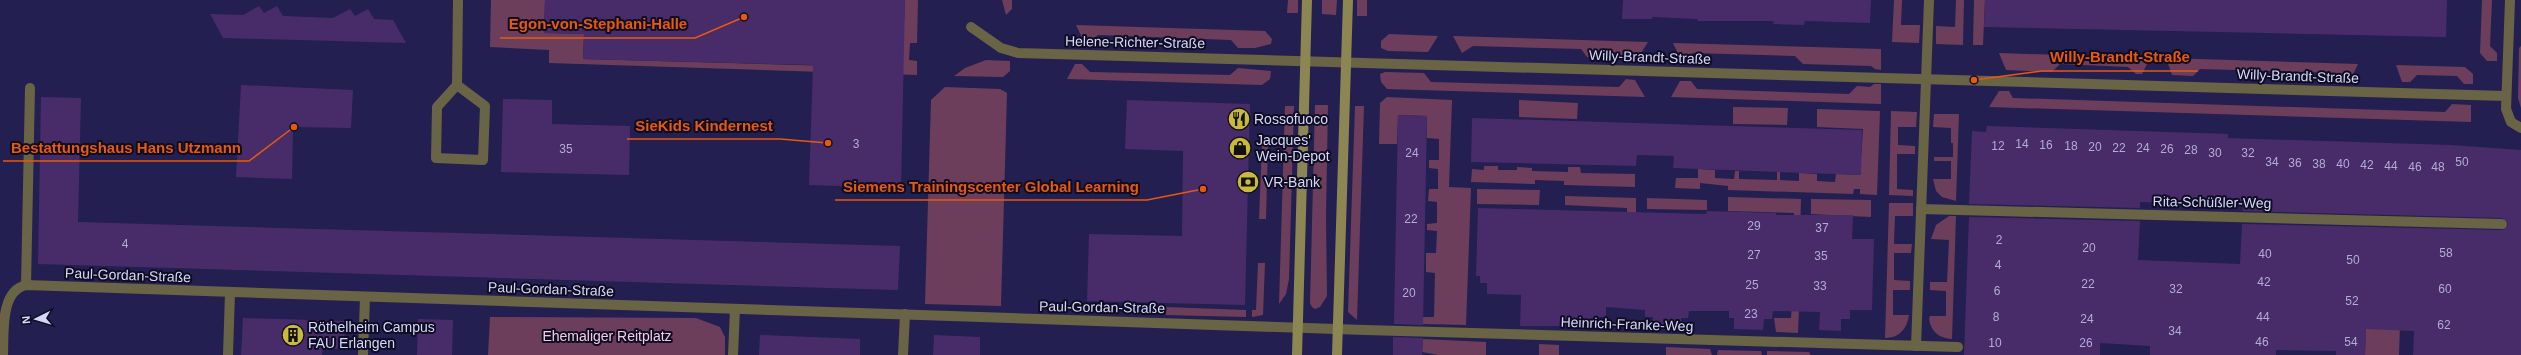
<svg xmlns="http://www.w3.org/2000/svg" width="2521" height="355" font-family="Helvetica,sans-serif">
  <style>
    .green { fill: #6d3e5b }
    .building { fill: #482c69 }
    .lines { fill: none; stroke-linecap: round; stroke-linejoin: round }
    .street { stroke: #686445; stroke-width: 10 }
    .secondary { stroke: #8c8653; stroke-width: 10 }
    .labels { text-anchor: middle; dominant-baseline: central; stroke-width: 4; stroke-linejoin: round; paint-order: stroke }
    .number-label { font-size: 12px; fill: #b2acd4 }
    .street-label { font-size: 14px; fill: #d5d7f7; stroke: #0e0d23 }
    .poi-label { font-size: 14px; fill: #d5d7f7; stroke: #0e0d23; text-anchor: start }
    .park-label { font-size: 14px; fill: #f3cce3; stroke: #0e0d23 }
    .leader { fill: none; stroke: #e8590c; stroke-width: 1.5 }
    .callout-dot { fill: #e8590c; stroke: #0e0d23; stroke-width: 1.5 }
    .callout-label { font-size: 15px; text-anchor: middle; font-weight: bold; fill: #e8590c; stroke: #0e0d23; stroke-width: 4; stroke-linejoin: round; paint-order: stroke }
  </style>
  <rect width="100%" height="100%" fill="#231f50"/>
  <g class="green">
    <path d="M491,0h54l-1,33 40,1 -1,25 319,9 3,-68h13l-1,43h-7l-1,17 8,1v14l-368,-12v-13l-59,-3z"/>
    <path d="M1002,0h10v9l-6,6z"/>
    <path d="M1288,0h10v13h-11z"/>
    <path d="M1322,0h15l-1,15 -14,-1z"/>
    <rect x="1357" y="0" width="10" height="16"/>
    <path d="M1894,0h8l-1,25h19l-1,18 -27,-1z"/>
    <path d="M1956,0h8l-1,45 -27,-1v-18l19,1z"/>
    <path d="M1974,0h11l-2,45h-10z"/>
    <path d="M2482,0h10l-2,46 7,7v8h-10l-7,-8z"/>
    <path d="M1076,25l189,6 7,8 -1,5 -16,4h-17l-7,-8 -133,-5 -8,7h-6z"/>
    <path d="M1389,34l49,2 -10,16 -40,-1 -7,-3v-7z"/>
    <path d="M1453,36l195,6 -10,16 -51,-1 -6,-8 -108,-3 -11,7z"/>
    <path d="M1673,43l208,6v21l-6,-1 -4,-3 -68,-2 -8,-8 -102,-3 -6,7h-6z"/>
    <path d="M2521,46v62l-3,-10 1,-50z"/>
    <path d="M1999,53l151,5 -8,16h-6l-8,-7 -68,-3 -8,8 -46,-2z"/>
    <path d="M2166,58l192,6 -8,17h-7l-7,-8 -136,-4 -7,7 -21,-1z"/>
    <path d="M986,60l24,1v10l-7,6 -49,-1 11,-8z"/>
    <path d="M1075,64h7l8,8 140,3 8,-7 33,3 -1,8 -8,6 -195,-6z"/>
    <path d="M2396,65l69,2 8,7v10h-9l-7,-8 -40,-1 -7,7h-8z"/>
    <path d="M1385,72l39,1 7,9 188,5 7,-8 9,1 10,17 -258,-8 -6,-7 -1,-8z"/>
    <path d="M1680,81h11l6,8 152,5 8,-8 13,1 4,-3h7v20l-210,-7z"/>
    <path d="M945,87l55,2 7,4 -6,213 -76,-2 6,-204z"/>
    <path d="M1999,91h10l4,7 432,14 7,-8 19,1v17l-482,-15z"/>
    <path d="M1387,97l65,3 -3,87 22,1 -5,137 -43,-1v-7h11l1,-44 -9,-1v-19h10l1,-22 -10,-1v-6l10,-1v-21l-9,-1 1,-12h9v-20l-9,-1v-8h10v-21l-12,-1v-22l-29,-1 -1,29h-18l1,-41z"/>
    <path d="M1519,100l59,3 -1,16 -58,-2z"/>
    <path d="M1315,105h13l-2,112 1,79 -7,11 -5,2 -3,-2 -2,-4z"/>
    <path d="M1285,106h9l-5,173 -3,15 -7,10z"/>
    <path d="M1355,106h9l-7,214 -9,-8z"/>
    <path d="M1733,107l55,1 -1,17 -54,-1z"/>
    <path d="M1817,109l63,2 -3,84 -17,-1v-5h-6l-1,5 -125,-4v-4l-28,-3v6l-25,-1 1,-10h22v-9l17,1v8l19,1 1,-8h4v8l38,1v-8h3v8l19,1v-8l18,1v7l18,1 1,-8 24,1 3,-46 -46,-2z"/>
    <path d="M1891,111l26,1 -1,15h-18v18l17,1v8h-18v35l16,1v6l-24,-1z"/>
    <path d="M1934,114h25l-3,87 -14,-4 -6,-6 -3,-12h18v-18h-17v-4h19v-14h-2v-15l-18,-1z"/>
    <path d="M1262,144h6l-2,75h-7z"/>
    <path d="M1484,166h14v4h19v-3l15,1v3l36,1v-5h12l1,6 54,1v13l-71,-2v-4l-29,-1v4l-64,-2 1,-13 12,1z"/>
    <path d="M1477,189l63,1 -1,15 -62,-1z"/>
    <path d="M1565,196l71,2v32l-9,-5v-17l-62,-3z"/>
    <path d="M1728,197l73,2 -1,38 -6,-7v-17l-66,-2z"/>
    <path d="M1647,198l60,2v10l-60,-1z"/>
    <path d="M1811,199l60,1v17l-60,-3z"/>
    <path d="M1889,203h24v13h-18l-1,28h18l-1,9h-17v27l16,1v9h-17v25h16c-2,14 -10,23 -24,23z"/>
    <path d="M1949,216h7l-4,123c-13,-1 -21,-7 -23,-20l1,-3h16v-25l-16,-1v-8h17l2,-42 -18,-1 5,-14z"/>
    <path d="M2403,234l-4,121h-34l2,-80z"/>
    <path d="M1258,263h7l-2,52 -11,2v-7h4z"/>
    <path d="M1792,302l7,7 -1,24 -22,-1 -2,-14h17z"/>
    <path d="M1166,307l80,3v7l-80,-2z"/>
    <path d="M490,317l206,1 24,9 5,10v18h-237z"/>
    <path d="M1423,339l63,3v13h-48l-16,-3z"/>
    <path d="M1539,344l20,1v10h-20z"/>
    <path d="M1666,347l44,2 2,6h-46z"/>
    <path d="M1718,350l43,1 1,4h-45z"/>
    <path d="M1767,351l42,1 2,3h-44z"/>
  </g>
  <g class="building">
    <path d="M545,0h360l-4,188 -92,-3 4,-120 -230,-6 1,-25 -40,-1z"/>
    <path d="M1623,0h248l-1,23 -65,-2 -1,4 -31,-1 1,-3h-76l-1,-2 -45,-2v2h-30z"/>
    <path d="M1985,0h462l-1,37 -462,-10z"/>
    <path d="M259,6l5,7 13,-7 6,10 50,2 17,-9 5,7 13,-7 6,10 19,1 13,23 -183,-5 -13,-24 33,1z"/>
    <path d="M241,85l112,5 -2,38 -58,-1 -1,52 -56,-2z"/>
    <path d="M41,97l40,1 -3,124 822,24 -2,44 -860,-26z"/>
    <path d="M503,99l49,1v24l78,2 -1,49 -128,-3z"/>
    <path d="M1127,100l123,4 -5,201 -158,-4 2,-67 93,2 1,-85 -58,-2z"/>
    <path d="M1398,115l29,1 -4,209 -29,-1z"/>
    <path d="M1472,118l390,12 -1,45 -188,-7 1,-12 -37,-1 -1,11 -165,-4z"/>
    <path d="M1987,126l241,8v4l223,7 70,5v205h-108l1,-24 -48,-2 -1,26h-29v-4l-60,-1v5h-126v-9l-50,-3v12h-136l5,-138 171,4 -2,39 102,4 2,-40 260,6 6,-5 -1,-4 -5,-3 -259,-7v-6l-103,-3v6l-171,-4 3,-73 14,1z"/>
    <path d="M1478,208l228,6 1,-3 69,2v2h77l-1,24h22l-2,71h-22v9h-9v12l-22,-1 1,-18 -47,-1 -1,8h-8l-1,11 -29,-1v-11h-5v-7h-40l-1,7h-7v11l-28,-1v-11h-8v-7l-39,-3v10h-9v9h-77l1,-31 -34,-1v-11h-7v-7h-4z"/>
    <path d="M243,318l102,3 -1,28 -21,-1 -1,7h-81z"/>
    <path d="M418,319l35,1 -1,35h-35z"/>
    <path d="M760,335l100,4v16h-101z"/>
    <path d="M934,335l46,2v18h-47z"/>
    <path d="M1393,337l30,1 -1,17h-29z"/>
  </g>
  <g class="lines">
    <g class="street">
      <path d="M2510,0l-4,109 5,13 10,6"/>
      <path d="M971,27l30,21 17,5 1488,43"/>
      <path d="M457,85l28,21 -2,54 -47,-2 1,-51z"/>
      <path d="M457,85l1,-85"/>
      <path d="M1921,209l581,15"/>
      <path d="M26,285l4,-197"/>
      <path d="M1916,346l13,-346"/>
      <path d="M3,355c1,-23 -3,-64 23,-70l1339,45 593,17"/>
      <path d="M228,355l2,-62"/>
      <path d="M363,355l2,-58"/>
      <path d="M733,355l2,-46"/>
      <path d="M903,355l2,-41"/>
    </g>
    <g class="secondary">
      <path d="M1297,355l10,-355"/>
      <path d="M1337,355l11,-355"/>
    </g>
  </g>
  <defs>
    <g id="restaurant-disc" transform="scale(1.15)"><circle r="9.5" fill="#c9ba3a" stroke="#0e0d23"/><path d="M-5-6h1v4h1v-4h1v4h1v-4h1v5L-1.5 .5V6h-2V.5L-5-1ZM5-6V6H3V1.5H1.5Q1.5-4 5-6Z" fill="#111"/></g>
    <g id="shop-disc" transform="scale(1.15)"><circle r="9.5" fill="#c9ba3a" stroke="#0e0d23"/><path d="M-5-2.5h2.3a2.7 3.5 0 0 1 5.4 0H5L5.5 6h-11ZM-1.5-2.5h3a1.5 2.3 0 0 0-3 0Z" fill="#111"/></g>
    <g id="bank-disc" transform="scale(1.15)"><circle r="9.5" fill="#c9ba3a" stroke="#0e0d23"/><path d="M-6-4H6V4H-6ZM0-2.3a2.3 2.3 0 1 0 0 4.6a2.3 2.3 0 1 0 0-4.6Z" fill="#111"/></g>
    <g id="building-disc" transform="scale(1.15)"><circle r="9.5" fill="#c9ba3a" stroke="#0e0d23"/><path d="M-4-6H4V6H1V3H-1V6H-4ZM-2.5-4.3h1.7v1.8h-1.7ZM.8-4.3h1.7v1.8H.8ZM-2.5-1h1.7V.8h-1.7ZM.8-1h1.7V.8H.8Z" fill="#111"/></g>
  </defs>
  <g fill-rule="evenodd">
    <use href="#restaurant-disc" x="1239" y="119"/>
    <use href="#shop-disc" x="1240" y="148"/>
    <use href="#bank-disc" x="1248" y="182"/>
    <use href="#building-disc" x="293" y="335"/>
  </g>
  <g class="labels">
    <g class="number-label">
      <text x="856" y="144">3</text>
      <text x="2022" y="144">14</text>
      <text x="2046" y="145">16</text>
      <text x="1998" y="146">12</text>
      <text x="2071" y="146">18</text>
      <text x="2095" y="147">20</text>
      <text x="2119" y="148">22</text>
      <text x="2143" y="148">24</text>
      <text x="566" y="149">35</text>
      <text x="2167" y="149">26</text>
      <text x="2191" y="150">28</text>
      <text x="1412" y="153">24</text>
      <text x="2215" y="153">30</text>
      <text x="2248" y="153">32</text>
      <text x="2272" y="162">34</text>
      <text x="2462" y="162">50</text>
      <text x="2295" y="163">36</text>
      <text x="2319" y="164">38</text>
      <text x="2343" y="164">40</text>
      <text x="2367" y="165">42</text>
      <text x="2391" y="166">44</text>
      <text x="2415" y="167">46</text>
      <text x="2438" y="167">48</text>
      <text x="1411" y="219">22</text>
      <text x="1754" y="226">29</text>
      <text x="1822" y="228">37</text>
      <text x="1999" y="240">2</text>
      <text x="125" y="244">4</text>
      <text x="2089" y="248">20</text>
      <text x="2446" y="253">58</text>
      <text x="2265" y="254">40</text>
      <text x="1754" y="255">27</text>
      <text x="1821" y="256">35</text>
      <text x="2353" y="260">50</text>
      <text x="1998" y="265">4</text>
      <text x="2264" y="282">42</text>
      <text x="2088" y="284">22</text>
      <text x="1752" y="285">25</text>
      <text x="1820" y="286">33</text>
      <text x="2176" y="289">32</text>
      <text x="2445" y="289">60</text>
      <text x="1997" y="291">6</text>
      <text x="1409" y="293">20</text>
      <text x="2352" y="301">52</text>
      <text x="1751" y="314">23</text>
      <text x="1996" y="317">8</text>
      <text x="2263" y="317">44</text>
      <text x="2087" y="319">24</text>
      <text x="2444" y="325">62</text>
      <text x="2175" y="331">34</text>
      <text x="2262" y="342">46</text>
      <text x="2351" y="342">54</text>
      <text x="1995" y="343">10</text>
      <text x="2086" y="343">26</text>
    </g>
    <g class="street-label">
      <text transform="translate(1135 42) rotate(1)">Helene-Richter-Straße</text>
      <text transform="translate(1650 57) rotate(2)">Willy-Brandt-Straße</text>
      <text transform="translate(2298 76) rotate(2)">Willy-Brandt-Straße</text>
      <text transform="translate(2212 202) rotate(1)">Rita-Schüßler-Weg</text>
      <text transform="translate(128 275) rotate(2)">Paul-Gordan-Straße</text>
      <text transform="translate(551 289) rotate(2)">Paul-Gordan-Straße</text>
      <text transform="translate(1102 307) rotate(1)">Paul-Gordan-Straße</text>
      <text transform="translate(1627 324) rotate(2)">Heinrich-Franke-Weg</text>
    </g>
    <g class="poi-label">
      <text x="1254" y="119">Rossofuoco</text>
      <text x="1256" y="140">Jacques'<tspan x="1256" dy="16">Wein-Depot</tspan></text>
      <text x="1264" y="182">VR-Bank</text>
      <text x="308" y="327">Röthelheim Campus<tspan x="308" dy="16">FAU Erlangen</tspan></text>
    </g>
    <g class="park-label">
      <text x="607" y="336">Ehemaliger Reitplatz</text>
    </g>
  </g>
  <path class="leader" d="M744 17L695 38H500M1974 80L2042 71H2198M828 143L780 139H627M294 127L249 161H3M1203 189L1147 200H835"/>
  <g class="callout-dot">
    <circle cx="744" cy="17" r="4"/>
    <circle cx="1974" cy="80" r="4"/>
    <circle cx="828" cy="143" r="4"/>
    <circle cx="294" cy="127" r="4"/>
    <circle cx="1203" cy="189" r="4"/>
  </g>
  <g class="callout-label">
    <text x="598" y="29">Egon-von-Stephani-Halle</text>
    <text x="2120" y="62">Willy-Brandt-Straße</text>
    <text x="704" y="131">SieKids Kindernest</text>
    <text x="126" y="153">Bestattungshaus Hans Utzmann</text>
    <text x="991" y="192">Siemens Trainingscenter Global Learning</text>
  </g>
  <g transform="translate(36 319) rotate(265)" stroke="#0e0d23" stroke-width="3" paint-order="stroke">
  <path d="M0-3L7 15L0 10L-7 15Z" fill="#d5d7f7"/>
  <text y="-6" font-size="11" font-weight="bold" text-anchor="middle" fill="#d5d7f7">N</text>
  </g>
</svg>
